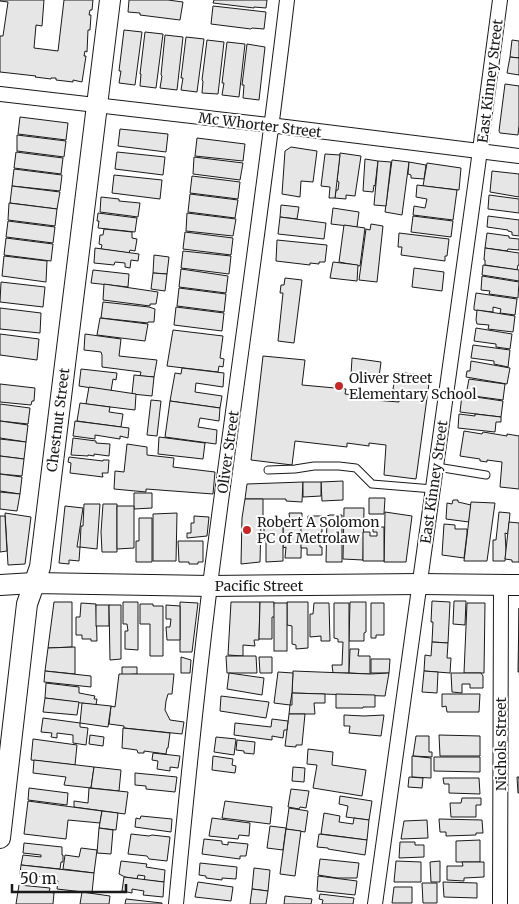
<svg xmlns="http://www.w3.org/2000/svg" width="519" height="904" font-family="Merriweather,serif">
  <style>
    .building { fill: #e6e6e6; stroke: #1a1a1a }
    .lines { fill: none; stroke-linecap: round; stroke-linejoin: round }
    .lane-casing { stroke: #1a1a1a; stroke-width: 9 }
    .street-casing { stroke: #1a1a1a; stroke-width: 16 }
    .secondary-casing { stroke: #1a1a1a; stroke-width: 22 }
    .lane { stroke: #fff; stroke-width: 7 }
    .street { stroke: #fff; stroke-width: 14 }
    .secondary { stroke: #fff; stroke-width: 20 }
    .poi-dot { fill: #c62828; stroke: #fff; stroke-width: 2 }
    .labels { text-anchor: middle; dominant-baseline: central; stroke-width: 4; stroke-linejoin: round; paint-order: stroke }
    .street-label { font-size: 14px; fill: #1a1a1a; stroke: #fff }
    .poi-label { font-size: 14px; fill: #1a1a1a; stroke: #fff; text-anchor: start }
  </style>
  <rect width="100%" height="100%" fill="#fff"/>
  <g class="building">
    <path d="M0,0h44l-2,26 -6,-1 -2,23 24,3 6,-51h29l-1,10h-2l-1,5h2l-1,15h-2l-1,22 -2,-1 -1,5h2l-4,26 -9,-2v2l-17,-2v-2h-5v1l-16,-2 1,-1 -36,-4v-36h3l5,-34 -8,-1z"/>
    <path d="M129,0h39l15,2 -3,18 -40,-5v-2l-12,-1z"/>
    <path d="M214,0h53l-1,8 -12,-1v1l-41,-5z"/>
    <path d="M213,6l53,6 -2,17 -12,-1 -1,1 -40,-5z"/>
    <path d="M124,30l18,2 -7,53 -16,-2 2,-12h-2z"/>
    <path d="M145,32l18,2 -7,54 -16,-2 1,-12h-1z"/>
    <path d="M165,35l18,2 -6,53 -17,-2 2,-12 -1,-1z"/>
    <path d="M186,37l18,2 -7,53 -16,-2 2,-12h-2z"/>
    <path d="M207,40l17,2 -6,52 -16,-1 1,-12 -1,-1z"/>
    <path d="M512,40l7,1v17l-9,-1z"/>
    <path d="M227,42l18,2 -6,53 -17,-2 2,-12h-2z"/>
    <path d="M247,44l18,3 -6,53 -16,-2 1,-13h-2z"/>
    <path d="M510,57l9,1v17l-12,-2z"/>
    <path d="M505,84l14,2v39l-1,10 -18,-2 -1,-2z"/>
    <path d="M20,117l48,6 -2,17 -48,-6z"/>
    <path d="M120,129l48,5 -2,18 -48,-6z"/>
    <path d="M17,135l49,6 -2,16 -47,-6z"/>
    <path d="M197,138l48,6 -2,17 -48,-5z"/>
    <path d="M291,147l26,4 -4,31 -12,-1 -1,16 -18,-3 3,-43z"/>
    <path d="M16,152l47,6 -2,16 -47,-6z"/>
    <path d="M117,152l48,5 -2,18 -48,-6z"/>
    <path d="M340,153l21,3 -6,40 -9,-1v4l-11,-1 1,-8h2l1,-8 -2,-1z"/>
    <path d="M325,154l15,1 -5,43h-6l1,-11 -9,-1z"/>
    <path d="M194,157l49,6 -3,17 -47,-6z"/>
    <path d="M365,159l13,2 -3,25 -1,-1 -1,7 -10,-1z"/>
    <path d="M392,160l17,2 -7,53 -17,-3z"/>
    <path d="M378,161l13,1 -5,44 -12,-1z"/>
    <path d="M409,162l17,3 -2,14 -13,-1v-3l-3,-1z"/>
    <path d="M427,163l34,5 -2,22 -36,-4z"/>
    <path d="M14,169l48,6 -2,16 -48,-5z"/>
    <path d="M492,171l27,3v23l-29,-5z"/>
    <path d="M114,175l48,5 -2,19 -48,-6z"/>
    <path d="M192,176l48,6 -2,17 -48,-6z"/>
    <path d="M417,185l40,5 -4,30 -40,-5 1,-9 11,2 2,-9 -11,-2z"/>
    <path d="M12,186l48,6 -3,17 -47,-6z"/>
    <path d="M190,194l48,6 -3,18 -47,-6z"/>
    <path d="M489,195l30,4v14l-31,-4z"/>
    <path d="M101,197l18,2v2l21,2 -2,14 -38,-5z"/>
    <path d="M9,203l48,6 -2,17 -47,-6z"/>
    <path d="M281,205l18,2 -2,12 -17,-2z"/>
    <path d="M333,208l26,4 -2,15 -26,-3z"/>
    <path d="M98,213l39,5 -2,14 -37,-4 1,-7h-2z"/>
    <path d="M187,213l49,6 -3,17 -47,-5z"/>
    <path d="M413,216l40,5 -2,16 -40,-5z"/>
    <path d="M488,216l31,4v16l-7,-1v-3l-4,-1v-1l-21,-3z"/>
    <path d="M280,217l46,6 -2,16 -46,-5z"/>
    <path d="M8,221l47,6 -2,16 -47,-6z"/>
    <path d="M371,224l12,2 -6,56 -18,-2 7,-51 4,1z"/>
    <path d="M344,225l21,3 -5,38 -21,-4z"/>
    <path d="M104,229l28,3v6l5,1 -2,12 -5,-1 -1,3 -28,-4 1,-4 -3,-1 1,-9h3z"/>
    <path d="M185,232l48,6 -2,17 -48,-6z"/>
    <path d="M399,233l50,6 -2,17h-2v5l-44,-6 1,-8h-4z"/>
    <path d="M487,233l22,3v2l10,1v11l-11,-1 -1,2 -22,-3z"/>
    <path d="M6,238l47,6 -2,17 -47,-6z"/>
    <path d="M277,240l50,5 -2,17h-6v2l-9,-1v2l-34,-4z"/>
    <path d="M95,248l44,6 -1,7 -7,-1 -1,8 -5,-1v-4l-10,-1 -1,3 -20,-2z"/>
    <path d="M485,248l34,5v12h-1l-1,5 -32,-5v-5h-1z"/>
    <path d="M183,251l48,5 -2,18 -48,-6z"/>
    <path d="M154,255l15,2 -2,17 -14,-1z"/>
    <path d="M4,256l43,5 -1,21 -44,-6z"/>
    <path d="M333,262l25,3 -1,16 -27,-3z"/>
    <path d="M483,265l36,5v11l-37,-6z"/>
    <path d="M414,268l30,4 -2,19 -30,-4z"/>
    <path d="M181,269l47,7 -2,17 -47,-6z"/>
    <path d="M93,270l36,4 -1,13 -37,-4z"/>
    <path d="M153,273l14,1 -2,17 -14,-2z"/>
    <path d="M482,276l37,6 -1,16 -29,-4 1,-3 -9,-1z"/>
    <path d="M285,278l17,2 -8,63 -16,-2 5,-48h-3l1,-8h3z"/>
    <path d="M1,282l44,5 -2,20 -43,-5z"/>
    <path d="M104,284l54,8 -2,12h-6v2l-47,-6z"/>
    <path d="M179,288l47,6 -2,18 -47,-6z"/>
    <path d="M476,293l41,6 -2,16 -15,-2 1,-4 -8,-2v5l-19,-2v-3z"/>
    <path d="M103,302l46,5 6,2 -1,13h-6v1l-47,-5z"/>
    <path d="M176,307l48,6 -2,18 -48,-6z"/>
    <path d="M0,308l41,5 -1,20 -40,-4z"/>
    <path d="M477,310l38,6 -2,16 -25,-3 1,-4 -12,-1 -1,-4z"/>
    <path d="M100,318l48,6 -3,17 -48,-6z"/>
    <path d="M476,328l36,6 -2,15 -14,-2v-3l-22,-3z"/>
    <path d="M173,330l50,6 -3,22 4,1 -1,8 -4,-1 -1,6 -51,-6z"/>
    <path d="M0,334l39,5 -2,21 -37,-5z"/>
    <path d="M85,334l36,5 -2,17 38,4 -3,17 -14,-1 1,-4 -39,-5v-12l-1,-3 -17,-2z"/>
    <path d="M473,345l37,5 -2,17 -14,-3v-3l-23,-3z"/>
    <path d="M263,356l42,4 -3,25 44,4 -1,5 29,3v3l25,2 1,-7h-6l1,-5 -2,-1 3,-17 34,4 -14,103 -32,-4 2,-30 -17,-2v3l-22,-3v4l-52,-6 -3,24 -41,-5z"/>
    <path d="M352,358l29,4 -2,15 -28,-2z"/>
    <path d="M471,361l39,7 -3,16 -41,-7 1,-6h3z"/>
    <path d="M182,368l42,5 -1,14 -27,-4 -1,9 27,4 -2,12 -50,-7 5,-28 6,1z"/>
    <path d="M81,369l36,4 -1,7 -3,-1 -2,12 -32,-5z"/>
    <path d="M134,375l20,2 -2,19 -20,-2z"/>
    <path d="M469,379l36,5 -2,16 -37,-5z"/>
    <path d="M0,384l35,4 -1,13h-2l-1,4 -31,-3z"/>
    <path d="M89,387l47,7 -1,16 -49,-6z"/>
    <path d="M462,395l41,6 -2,16 -41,-5z"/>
    <path d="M151,400l10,1 -4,35 -10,-1z"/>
    <path d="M170,401l50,7 -1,13 -19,-3 -2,9 19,3 -1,14 -51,-7z"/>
    <path d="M80,403l30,4 -1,5 14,2 -2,13 -44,-6z"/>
    <path d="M0,404l30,4 -2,16 -28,-3z"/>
    <path d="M459,414l16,2v-2l26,3v5h-5l-1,10 -37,-4z"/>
    <path d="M0,421l28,4 -2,17 -26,-4z"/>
    <path d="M75,421l54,7 -1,10 -8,-2v3l-25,-4v4l-22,-3z"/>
    <path d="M464,431l18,3 1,-2 24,4v-2l12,2v53l-19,-2 2,-25 -15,-2v2l-7,-1v-2l-20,-3z"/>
    <path d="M159,437l46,6 -2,16 -45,-5z"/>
    <path d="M73,438l23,3v2l14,1 -1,12 -15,-2v2l-6,-1v1l-17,-1z"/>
    <path d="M0,439l26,3 -2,17 -24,-3z"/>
    <path d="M127,444l20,3v8l27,3 -1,9 42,5 -2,22 -67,-5v3l-32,-3 1,-18 9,1z"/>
    <path d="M0,456l24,3 -2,17 -22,-2z"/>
    <path d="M69,457l34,4v-1h6l-1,13h-6l1,4 -33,-4 1,-10 -3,-1z"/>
    <path d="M0,474l22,3 -2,17 -20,-3z"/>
    <path d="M343,481v19l-21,1 -1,-19z"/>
    <path d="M303,482l-1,20 -16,-1v-2h-41l2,-15z"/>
    <path d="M303,482h18v14l-18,1z"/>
    <path d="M0,492l20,2 -3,17 -17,-2z"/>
    <path d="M134,493h18v15l-18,1z"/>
    <path d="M369,498h16l-1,16h-15z"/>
    <path d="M245,499h18v23l-2,1 -1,39 -19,2 1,-46z"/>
    <path d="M453,500h5v2l13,3 -2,17 -23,-3 1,-16 5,1z"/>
    <path d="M471,502l24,1 -8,58h-23z"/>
    <path d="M84,504h16l-3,45 -17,-2 1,-21h2z"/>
    <path d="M103,504h14v48h-15l-1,-20z"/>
    <path d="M65,506l18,2 -6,39h3l-1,14 -10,-1v4l-10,-1z"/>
    <path d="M117,506h17v42l-17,1z"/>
    <path d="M344,508h20l-1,52 -20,-1z"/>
    <path d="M385,512l27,4 -6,46h-22z"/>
    <path d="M499,512l11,1 -2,21 -3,-1 1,17 -1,11h-12v-21h3z"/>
    <path d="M5,513l26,4 -6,47 -17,1z"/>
    <path d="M177,513l-1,48h-23v-47z"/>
    <path d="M289,513h13l-1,45h-16l1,-11 -3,1v-21h4l3,-6z"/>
    <path d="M330,515h12v47h-16l1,-46z"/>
    <path d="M0,516h5l2,35 -7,1z"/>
    <path d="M194,516l15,1 -2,19 -20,2v-5h4v-10h3z"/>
    <path d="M308,516h14v16h-2v15h2v8h-15v-7h-6v-22h7z"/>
    <path d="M139,518h13v44h-16v-21h3z"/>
    <path d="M264,521h13v6h6v34l-17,1v-22h-2z"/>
    <path d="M509,522l10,1v39h-7v-2l-7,-1z"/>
    <path d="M444,524l11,1v4h12v4l-3,25 -22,-3z"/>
    <path d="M373,527h11v34h-21v-29h7v4h7v-4h-4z"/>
    <path d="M178,541h25v21h-5v2h-9v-2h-10z"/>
    <path d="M432,601l18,1 -2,41 -16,-1 1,-20h-2z"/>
    <path d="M454,601h12l-1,24 -12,-1z"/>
    <path d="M54,602h18v45l-24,1z"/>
    <path d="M123,602h15v48l-13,-1v-18h3l-1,-7h-4z"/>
    <path d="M180,602l18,1 -6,49h-12z"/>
    <path d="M231,602h29l-1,38h-5l1,6 -12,-1v11l-15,-1z"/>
    <path d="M260,602h14l1,15h-3v22h-13z"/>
    <path d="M287,602h21v46l-12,1v-4l-4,-1v-18l-5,-1z"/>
    <path d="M350,602h16v30l-2,1v8h-15z"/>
    <path d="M81,603l15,1 1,37h-6v-2h-9v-4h-6v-18h4z"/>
    <rect x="274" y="603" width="13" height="48"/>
    <path d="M314,603h15l1,38h-9v-5l-11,1v-23h3z"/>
    <path d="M334,603h15v70h-16l-1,-8h10l1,-23h-5v-3l-4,-1z"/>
    <path d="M371,603h13v32h-8v3h-5z"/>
    <path d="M467,603h18l-1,70h-20z"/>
    <path d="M140,604h13v2h10v50h-13v-32h-10z"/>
    <rect x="96" y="605" width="13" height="21"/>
    <path d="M109,605h12v54l-11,1z"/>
    <path d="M166,605l14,1v34h-13l-1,-13h4l1,-8h-5z"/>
    <path d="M519,608v64h-1z"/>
    <path d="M432,642l16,1 -1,15h4l-1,15 -26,-2 1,-16 6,1z"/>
    <path d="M75,647v27l-30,-3 3,-23z"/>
    <path d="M350,649h9l-1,7h12v18l-21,-1z"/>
    <path d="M226,656h30l1,17h-30z"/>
    <path d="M181,657l10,3 -1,13h-9z"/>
    <path d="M259,657h13v16h-12z"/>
    <path d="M371,659h19l-1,14h-18z"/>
    <path d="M122,667h15v7l-15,1z"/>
    <path d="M45,671l46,5v11l-47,-5z"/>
    <path d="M293,671l77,3 19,-1 -4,23 -93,-3z"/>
    <path d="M424,671l14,1 -1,21 -15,-1z"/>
    <path d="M278,672l15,1 -1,20 -2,12 -16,-2z"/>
    <path d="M229,673l35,5 -2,17 -35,-6z"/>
    <path d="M451,673h30l2,3v12h-13v-4h-8v9l-10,-1z"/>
    <path d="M119,674h55l-2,20h-4l-2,7 -1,9 5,10 14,2 -2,12 -58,-6v-2l-15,-2 2,-18 4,1z"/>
    <path d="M46,683l33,4v6l16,3 -1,3h3l-1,6 -51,-7z"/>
    <path d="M292,693l33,1v9h-11l1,11h-26l1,-9h2z"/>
    <path d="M336,694l39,1v12h-12v1h-27z"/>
    <path d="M442,694h38l-1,18h-32l-1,-6 -4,1z"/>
    <path d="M221,696l48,6 -3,16 -46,-7z"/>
    <path d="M45,698l34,4 -2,13 -34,-3z"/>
    <path d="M82,703l29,3 -3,21 -28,-4z"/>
    <path d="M289,714h16l-3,31h-6v2l-11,-1z"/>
    <path d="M344,715l20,1 20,-1 -3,21 -32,-3 1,-7h-6z"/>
    <path d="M43,718l37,5v4l8,1 -2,17 -13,-2v-8l-16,-2v5l-6,-1 1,-4 -11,-1z"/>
    <path d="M272,719l16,2 -1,9h-3l-1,8 -11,-2v4l-38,-5 1,-12 36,4z"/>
    <path d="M123,728l47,5 -2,15h-1l-1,6 -22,-3v2h-6l-1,-3 -15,-2z"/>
    <path d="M90,735l14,2 -1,9 -14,-2z"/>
    <path d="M439,735l41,1v20h-40z"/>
    <path d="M416,736h13v16h3v5l-19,-1z"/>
    <path d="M216,737l20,2 -2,16 -20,-3z"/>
    <path d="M33,739l44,6 -2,20 -44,-5z"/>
    <path d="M237,740l18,2 -1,12 -10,-1v-2l-8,-1z"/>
    <path d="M308,749l25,3 -1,13 34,5 -4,26 -49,-8 4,-23 -10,-1z"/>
    <path d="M153,753l27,3 -2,12 -8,-1v4l-13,-2 1,-8 -6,-1z"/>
    <path d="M213,756l20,3 -1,6 4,1 -1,7 -23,-3z"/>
    <path d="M412,756l19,2v20l-19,-1z"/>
    <path d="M434,757h46v15l-46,-1z"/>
    <path d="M34,760l60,7 -3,21 -27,-3 2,-8 -33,-4z"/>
    <path d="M94,767l27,3 -2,21 -28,-3z"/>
    <path d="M293,767l12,1 -1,14 -12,-1z"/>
    <path d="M135,773l42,4 -2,15 -29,-3v-3l-11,-1z"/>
    <path d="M409,777l14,1 -1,10 -14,-1z"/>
    <path d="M517,777h2v16h-1z"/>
    <path d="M443,778h36l1,16 -31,-1v-9h-5z"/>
    <path d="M29,788l39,5 -1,12 -39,-5z"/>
    <path d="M89,788l39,4 -3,22 -51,-7v-6l14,2z"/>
    <path d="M291,789l18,2 -3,17 -6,-1 -1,2 -11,-2z"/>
    <path d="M340,796l32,5 -3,19 -23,-3 2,-11 -9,-2z"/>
    <path d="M462,798h19v7h-5v12h-25l-1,-14h11z"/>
    <path d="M28,801l74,10 -2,12 -32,-3 -2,19 -42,-5z"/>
    <path d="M225,801l47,6 -2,17 -48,-6z"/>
    <path d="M289,808l19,3 -3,21 -19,-3z"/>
    <path d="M102,811l16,2 -2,17 -17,-2z"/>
    <path d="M324,813l16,3 -1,6 14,2 1,-6 15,2 -2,20 -46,-6z"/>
    <path d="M141,816l31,3 -1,13 -36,-5 1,-9 4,1z"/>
    <path d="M212,818l38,5 -1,13 -10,-1 -1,4 -29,-3z"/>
    <path d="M439,819l43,1 1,13h-7v2l-30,1v-4h-6z"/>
    <path d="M427,820l1,18 -27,1 3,-18z"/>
    <path d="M270,826l16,2 -3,22 -16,-2z"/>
    <path d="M99,828l14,2 -2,24 -14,-1z"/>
    <path d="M286,829l15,2 -6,45 -15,-2z"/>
    <path d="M131,834l18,2 3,-1 18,2 -3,24 -18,-2 -2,-3 -19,-2z"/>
    <path d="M319,834l48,6 -2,15 -37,-6v-1l-11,-1z"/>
    <path d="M204,839l18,2v3l6,1v-3l20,2 -2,12h-6v3l-38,-5z"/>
    <path d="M480,840v22h-24v-21z"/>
    <path d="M400,842h15v3h9v12l-25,1z"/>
    <path d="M24,843l38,4v8h1v7h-2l-1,7 -39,-4 2,-10 18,2v-2l-18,-2z"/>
    <path d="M81,848l16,2 -3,23 -31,-4 2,-14 14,2z"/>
    <path d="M320,859l39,4 -2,15h-20l-19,-3z"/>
    <path d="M121,861l26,3 -1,3 19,3 -1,12 -20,-2 1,-4 -7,-1 -1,4 -12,-2 -6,-3z"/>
    <path d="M396,861l25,1v20h-27z"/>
    <path d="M440,861v21h-9l-1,-20z"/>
    <path d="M462,862h22v15l-20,1v3l-17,-1v-14h16z"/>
    <path d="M200,863l37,4 -1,12 -14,-1v2l-16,-2v-2l-7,-1z"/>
    <path d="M21,865l73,8 -2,20 -35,-4 1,-8 -16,-1 1,-3 -23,-3z"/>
    <path d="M254,868l16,2 -2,21 -16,-2z"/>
    <path d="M318,876l39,5 -2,14 -38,-4z"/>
    <path d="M124,877l40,5 -1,15 -20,-2 1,-4 -12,-2v4l-10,-2z"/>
    <path d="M198,882l35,5 -2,14 -36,-4z"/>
    <path d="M443,882l34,1v15l-33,-1z"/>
    <path d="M422,883h15v20h-14z"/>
    <path d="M19,885l31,3 -1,4 5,1 -1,11h-37z"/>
    <path d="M394,887h18v16h-20z"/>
    <path d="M252,889l16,2 -2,13h-16z"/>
    <path d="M82,892l28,4 -1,8h-29z"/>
    <path d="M320,894l34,4 -1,6h-31l1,-4 -4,-1z"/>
    <path d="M285,896l27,3 -1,5h-27z"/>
    <path d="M126,899l36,4v1h-37z"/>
  </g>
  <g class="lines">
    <g class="lane-casing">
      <g id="lane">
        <path d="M437,467l49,8"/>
        <path d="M268,470l27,-1 19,-3h25l17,2 16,16 61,5"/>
      </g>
    </g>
    <g class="street-casing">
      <g id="street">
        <path d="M0,94l286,33 233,29"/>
        <path d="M176,904c10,-106 21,-213 34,-319 25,-195 54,-390 77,-585"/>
        <path d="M375,904l103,-739 22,-165"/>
        <path d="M500,904l1,-319"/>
      </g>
    </g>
    <g class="secondary-casing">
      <g id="secondary">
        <path d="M0,585l34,-2 176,3 210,-2 99,1"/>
        <path d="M0,838l27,-234 13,-37 70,-567"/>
      </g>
    </g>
    <use href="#lane" class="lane"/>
    <use href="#street" class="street"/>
    <use href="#secondary" class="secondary"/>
  </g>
  <g class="poi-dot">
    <circle cx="339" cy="386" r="5"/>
    <circle cx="247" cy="530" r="5"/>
  </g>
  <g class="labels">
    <g class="street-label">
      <text transform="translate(490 81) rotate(-83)">East Kinney Street</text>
      <text transform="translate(260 125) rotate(7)">Mc Whorter Street</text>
      <text transform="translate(58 420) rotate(-83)">Chestnut Street</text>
      <text transform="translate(228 452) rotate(-82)">Oliver Street</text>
      <text transform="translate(434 482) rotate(-82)">East Kinney Street</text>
      <text x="259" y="586">Pacific Street</text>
      <text transform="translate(501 744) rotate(-90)">Nichols Street</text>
    </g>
    <g class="poi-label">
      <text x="349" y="378">Oliver Street<tspan x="349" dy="16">Elementary School</tspan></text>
      <text x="257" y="522">Robert A Solomon<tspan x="257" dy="16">PC of Metrolaw</tspan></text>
    </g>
  </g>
  <path d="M12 884v8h114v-8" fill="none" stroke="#1a1a1a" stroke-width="2.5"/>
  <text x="20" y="884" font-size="15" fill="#1a1a1a" stroke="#ffffff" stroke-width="4" paint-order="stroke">50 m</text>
</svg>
